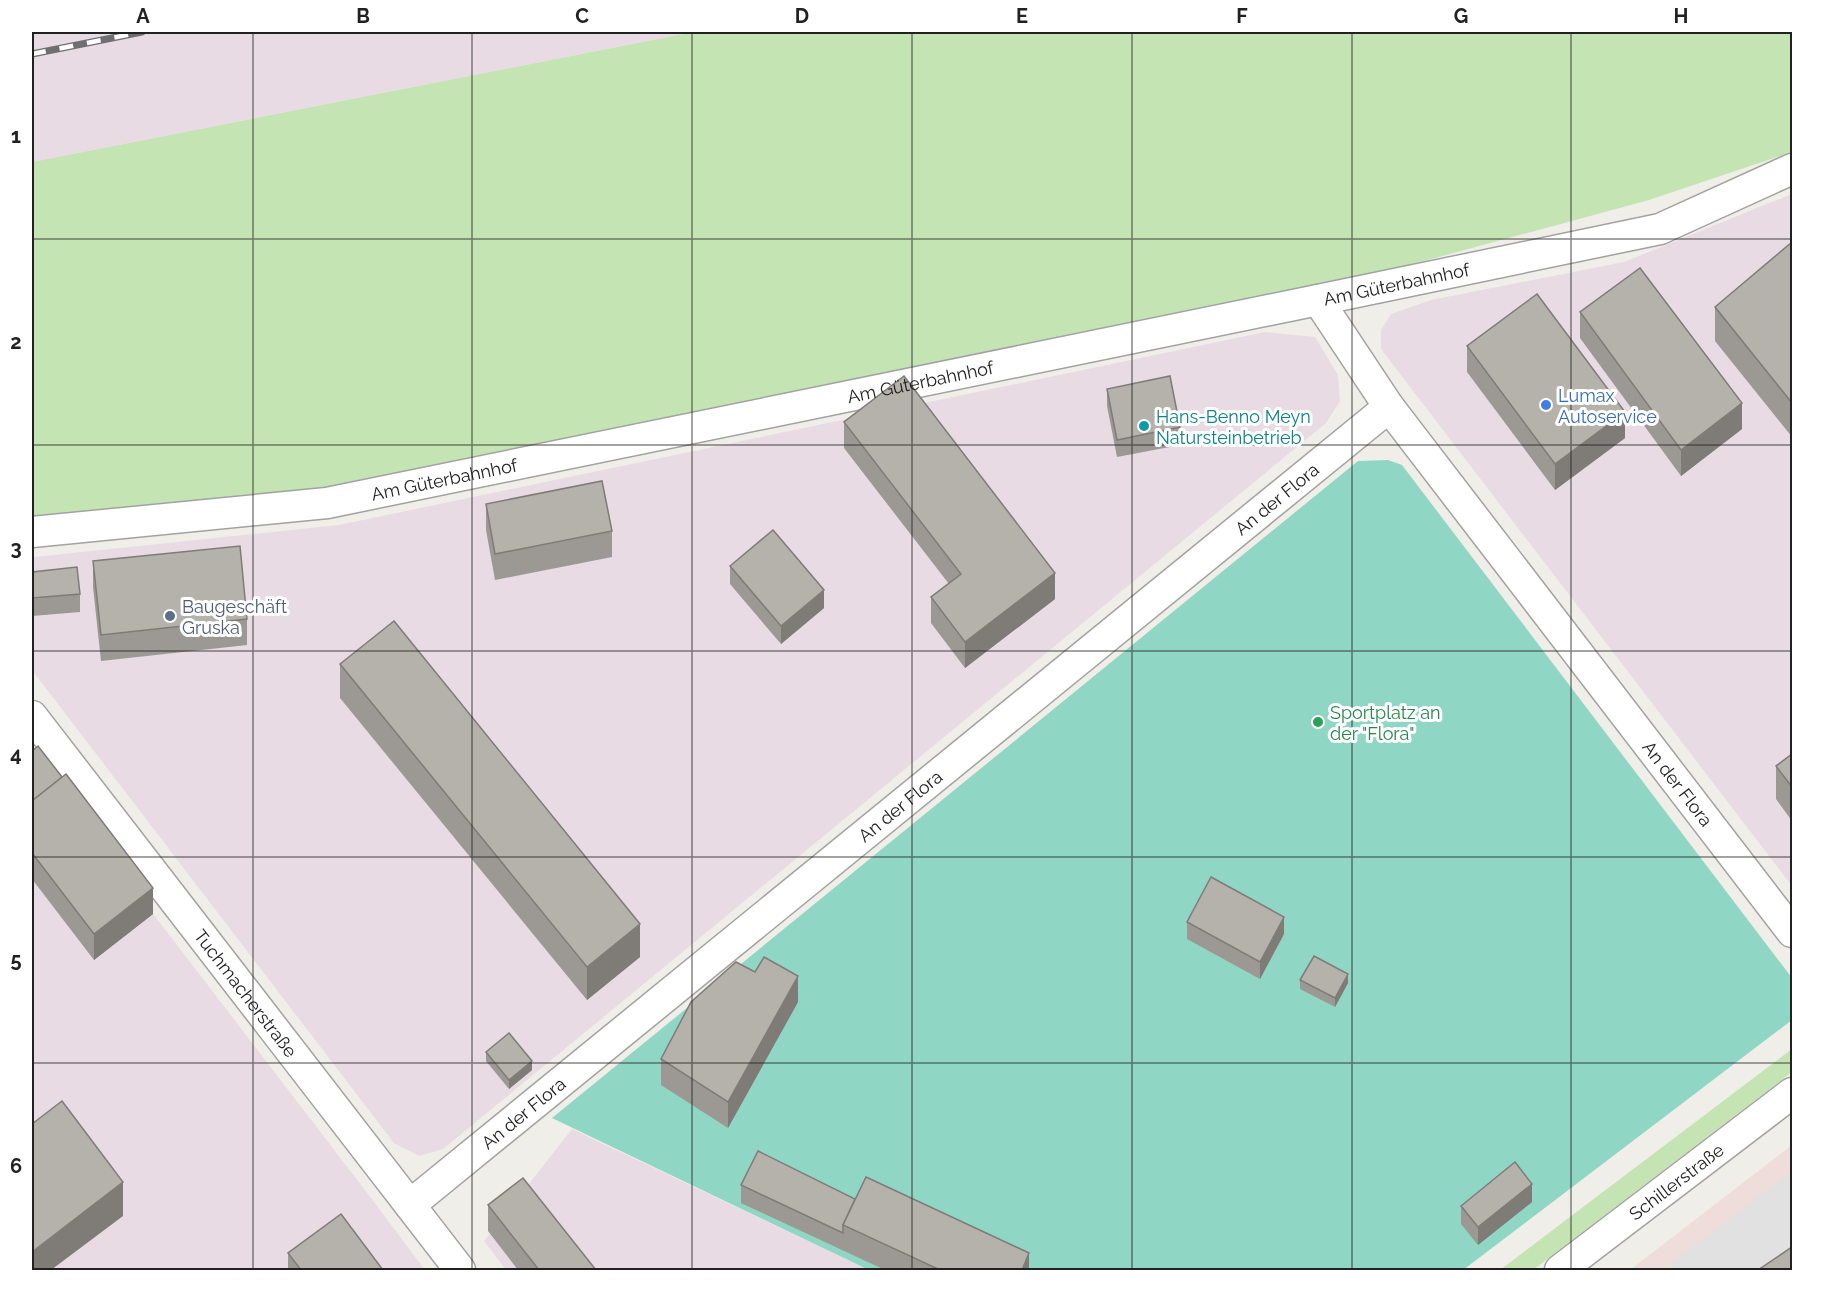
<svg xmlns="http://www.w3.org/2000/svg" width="1824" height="1302" font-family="Raleway,sans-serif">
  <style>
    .commercial { fill: #eeddda }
    .industrial { fill: #e8dbe4 }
    .grass { fill: #c5e4b4 }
    .pitch { fill: #90d6c4 }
    .parking { fill: #e1e1e1 }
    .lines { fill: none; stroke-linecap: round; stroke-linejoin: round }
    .minor-casing { stroke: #a2a2a2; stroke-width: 33 }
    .minor { stroke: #fff; stroke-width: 30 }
    .rail-casing { stroke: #6f6f6f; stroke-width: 7 }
    .rail { stroke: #fff; stroke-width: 4.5; stroke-dasharray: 14; stroke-linecap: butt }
    .wall { fill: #9c9893 }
    .shaded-wall { fill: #7f7c78 }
    .building { fill: #b5b1ab; stroke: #7f7c78; stroke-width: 1.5 }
    .grid { fill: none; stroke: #212121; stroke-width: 1.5; stroke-opacity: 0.55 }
    .shop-dot { fill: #3f7fe0; stroke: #fff; stroke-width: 2 }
    .culture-dot { fill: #0f9aa8; stroke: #fff; stroke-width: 2 }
    .service-dot { fill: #5c6f8a; stroke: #fff; stroke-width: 2 }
    .leisure-dot { fill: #2e9e5b; stroke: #fff; stroke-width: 2 }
    .labels { text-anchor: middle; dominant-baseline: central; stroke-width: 6; stroke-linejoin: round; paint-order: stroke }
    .street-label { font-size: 18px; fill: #212121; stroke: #fff }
    .shop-label { font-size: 18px; fill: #366cbe; stroke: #fff; text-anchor: start }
    .culture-label { font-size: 18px; fill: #0d838f; stroke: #fff; text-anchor: start }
    .service-label { font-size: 18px; fill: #4e5e75; stroke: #fff; text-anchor: start }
    .leisure-label { font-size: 18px; fill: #27864d; stroke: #fff; text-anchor: start }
    .neatline { fill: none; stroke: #212121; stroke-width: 2 }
    .grid-label { font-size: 20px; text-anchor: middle; font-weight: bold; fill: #212121 }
  </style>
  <rect width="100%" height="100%" fill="#f0eee8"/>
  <path class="commercial" d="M1792,1145v125h-162z"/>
  <g class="industrial">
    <path d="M32,32h661l-661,130z"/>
    <path d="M1792,194v692l-411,-537v-19l10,-16 40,-14 193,-38z"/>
    <path d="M1265,332l50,5 23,38 2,26 -14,22 -883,726 -24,7 -25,-13 -362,-473v-99l2,-3v-11l305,-32z"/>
    <path d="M32,756l336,438 57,76h-393z"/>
    <path d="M572,1129l297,141h-363l-22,-29z"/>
  </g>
  <g class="grass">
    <path d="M693,32h1099v120l-143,48 -321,87 -1061,212 -235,17v-354z"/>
    <path d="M1792,1049v23l-259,198h-33z"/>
  </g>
  <path class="pitch" d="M1388,460l14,5 390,513v42l-329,250h-594l-317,-152 806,-657z"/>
  <path class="parking" d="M1792,1171v99h-130z"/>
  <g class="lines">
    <g class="minor-casing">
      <g id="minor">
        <path id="s1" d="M1318,300l71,107 403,525"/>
        <path id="s2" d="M32,532l295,-29 991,-203 342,-71 132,-60"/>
        <path id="s3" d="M32,716l428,554"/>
        <path id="s4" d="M410,1205l979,-798"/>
        <path id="s5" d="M1560,1270l232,-177"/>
      </g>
    </g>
    <use href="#minor" class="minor"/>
    <g class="rail-casing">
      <path id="rail" d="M32,54l110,-22"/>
    </g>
    <use href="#rail" class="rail"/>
  </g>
  <g class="wall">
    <path d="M1792,242v195l-77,-96v-34z"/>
    <path d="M1580,312l162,117 -61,47 -101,-138z"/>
    <path d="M1467,346l158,92 -70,52 -88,-118z"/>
    <path d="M1107,389l73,38v18l-63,12 -10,-51z"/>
    <path d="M844,422l211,177 -90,69 -34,-45v-26l18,-13 -105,-136z"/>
    <path d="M486,504l126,27v26l-117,23 -9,-50z"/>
    <path d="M93,561l154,58v26l-146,16 -8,-74z"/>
    <path d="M730,566l94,42 -43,36 -51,-60z"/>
    <path d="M32,572l48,22v18l-48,4z"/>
    <path d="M340,664l300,293 -53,43 -247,-302z"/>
    <path d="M32,751l121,163 -59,46 -62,-81z"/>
    <path d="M1792,754v67l-16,-22v-33z"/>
    <path d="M1187,922l97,12 -24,45 -73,-40z"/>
    <path d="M1300,980l48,3 -13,24 -35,-18z"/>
    <path d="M798,1002l-70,126 -67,-43v-26z"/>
    <path d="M486,1052l46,18 -23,19 -23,-28z"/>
    <path d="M741,1185l114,14 174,71h-144l-144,-67z"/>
    <path d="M1532,1202l-54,43 -17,-21v-18z"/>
    <path d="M488,1205l108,65h-78l-30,-39z"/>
    <path d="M288,1253l95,17h-95z"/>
  </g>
  <g class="shaded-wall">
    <path d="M1742,403v26l-61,47v-26z"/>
    <path d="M1625,412v26l-70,52v-26z"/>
    <path d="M1055,573v26l-90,69v-26z"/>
    <path d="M824,590v18l-43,36v-18z"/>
    <path d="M153,888v26l-59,46v-26z"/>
    <path d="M1284,917v17l-24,45v-17z"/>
    <path d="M640,924v33l-53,43v-33z"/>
    <path d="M1348,974v9l-13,24v-9z"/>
    <path d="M798,976v26l-70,126v-26z"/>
    <path d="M532,1061v9l-23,19v-9z"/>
    <path d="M123,1182v34l-72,54h-19v-18z"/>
    <path d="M1532,1184v18l-54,43v-18z"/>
    <path d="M1029,1253v17h-7z"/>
  </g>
  <g class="building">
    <path d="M1792,242v161l-77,-96z"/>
    <path d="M1640,268l102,135 -61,47 -101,-138z"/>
    <path d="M1537,294l88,118 -70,52 -88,-118z"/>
    <path d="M904,376l151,197 -90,69 -34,-45 30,-23 -117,-152z"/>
    <path d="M1170,376l10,51 -63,13 -10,-51z"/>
    <path d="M602,481l10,50 -117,23 -9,-50z"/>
    <path d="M773,530l51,60 -43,36 -51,-60z"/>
    <path d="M240,546l7,73 -146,16 -8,-74z"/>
    <path d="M77,567l3,27 -48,4v-26z"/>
    <path d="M394,621l246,303 -53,43 -247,-303z"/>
    <path d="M38,746l24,31 -30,24v-50z"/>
    <path d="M1792,754v33l-16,-21z"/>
    <path d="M66,774l87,114 -59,46 -62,-81v-52z"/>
    <path d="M1211,877l73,40 -24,45 -73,-40z"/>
    <path d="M1314,956l34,18 -13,24 -35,-18z"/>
    <path d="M764,957l34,19 -70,126 -67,-43 30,-57 45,-40 19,10z"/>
    <path d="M509,1033l23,28 -23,19 -23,-28z"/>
    <path d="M62,1101l61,81 -91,70v-128z"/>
    <path d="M758,1151l97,48 -12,26v8l-102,-48z"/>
    <path d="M1515,1162l17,22 -54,43 -17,-21z"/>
    <path d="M866,1177l163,76 -7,17h-82l-97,-45z"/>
    <path d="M523,1178l73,92h-57l-51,-65z"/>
    <path d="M341,1214l42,56h-82l-13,-17z"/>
    <path d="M1792,1247v23h-34z"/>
  </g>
  <path class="grid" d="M253,32v1238M472,32v1238M692,32v1238M912,32v1238M1132,32v1238M1352,32v1238M1571,32v1238M32,239h1760M32,445h1760M32,651h1760M32,857h1760M32,1063h1760"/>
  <circle class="shop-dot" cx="1546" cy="405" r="6"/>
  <circle class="culture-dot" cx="1144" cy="426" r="6"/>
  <circle class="service-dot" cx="170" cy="616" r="6"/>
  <circle class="leisure-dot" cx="1318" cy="722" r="6"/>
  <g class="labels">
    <g class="street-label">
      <text stroke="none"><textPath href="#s2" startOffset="1388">Am Güterbahnhof</textPath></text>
      <text stroke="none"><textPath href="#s2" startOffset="902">Am Güterbahnhof</textPath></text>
      <text stroke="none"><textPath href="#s2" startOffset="416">Am Güterbahnhof</textPath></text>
      <text stroke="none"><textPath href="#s4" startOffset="1118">An der Flora</textPath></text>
      <text stroke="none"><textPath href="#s1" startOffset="603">An der Flora</textPath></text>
      <text stroke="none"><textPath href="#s4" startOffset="632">An der Flora</textPath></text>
      <text stroke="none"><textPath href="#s3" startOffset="350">Tuchmacherstraße</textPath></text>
      <text stroke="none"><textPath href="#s4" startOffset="146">An der Flora</textPath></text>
      <text stroke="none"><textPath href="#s5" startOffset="146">Schillerstraße</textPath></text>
    </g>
    <g class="shop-label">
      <text x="1558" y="395">Lumax<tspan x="1558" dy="21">Autoservice</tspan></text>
    </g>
    <g class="culture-label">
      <text x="1156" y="416">Hans-Benno Meyn<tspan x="1156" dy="21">Natursteinbetrieb</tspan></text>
    </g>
    <g class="service-label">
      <text x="182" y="606">Baugeschäft<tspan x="182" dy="21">Gruska</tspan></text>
    </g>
    <g class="leisure-label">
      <text x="1330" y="712">Sportplatz an<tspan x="1330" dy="21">der "Flora"</tspan></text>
    </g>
  </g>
  <rect width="1824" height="1302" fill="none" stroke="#ffffff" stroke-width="66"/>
  <rect x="33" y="33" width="1758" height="1236" class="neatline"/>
  <g class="grid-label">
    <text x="143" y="23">A</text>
    <text x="363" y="23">B</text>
    <text x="582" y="23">C</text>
    <text x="802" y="23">D</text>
    <text x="1022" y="23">E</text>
    <text x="1242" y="23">F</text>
    <text x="1461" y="23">G</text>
    <text x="1681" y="23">H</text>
    <text x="16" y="143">1</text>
    <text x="16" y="349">2</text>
    <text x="16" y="555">3</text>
    <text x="16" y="761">4</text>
    <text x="16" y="967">5</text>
    <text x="16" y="1173">6</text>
  </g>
</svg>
